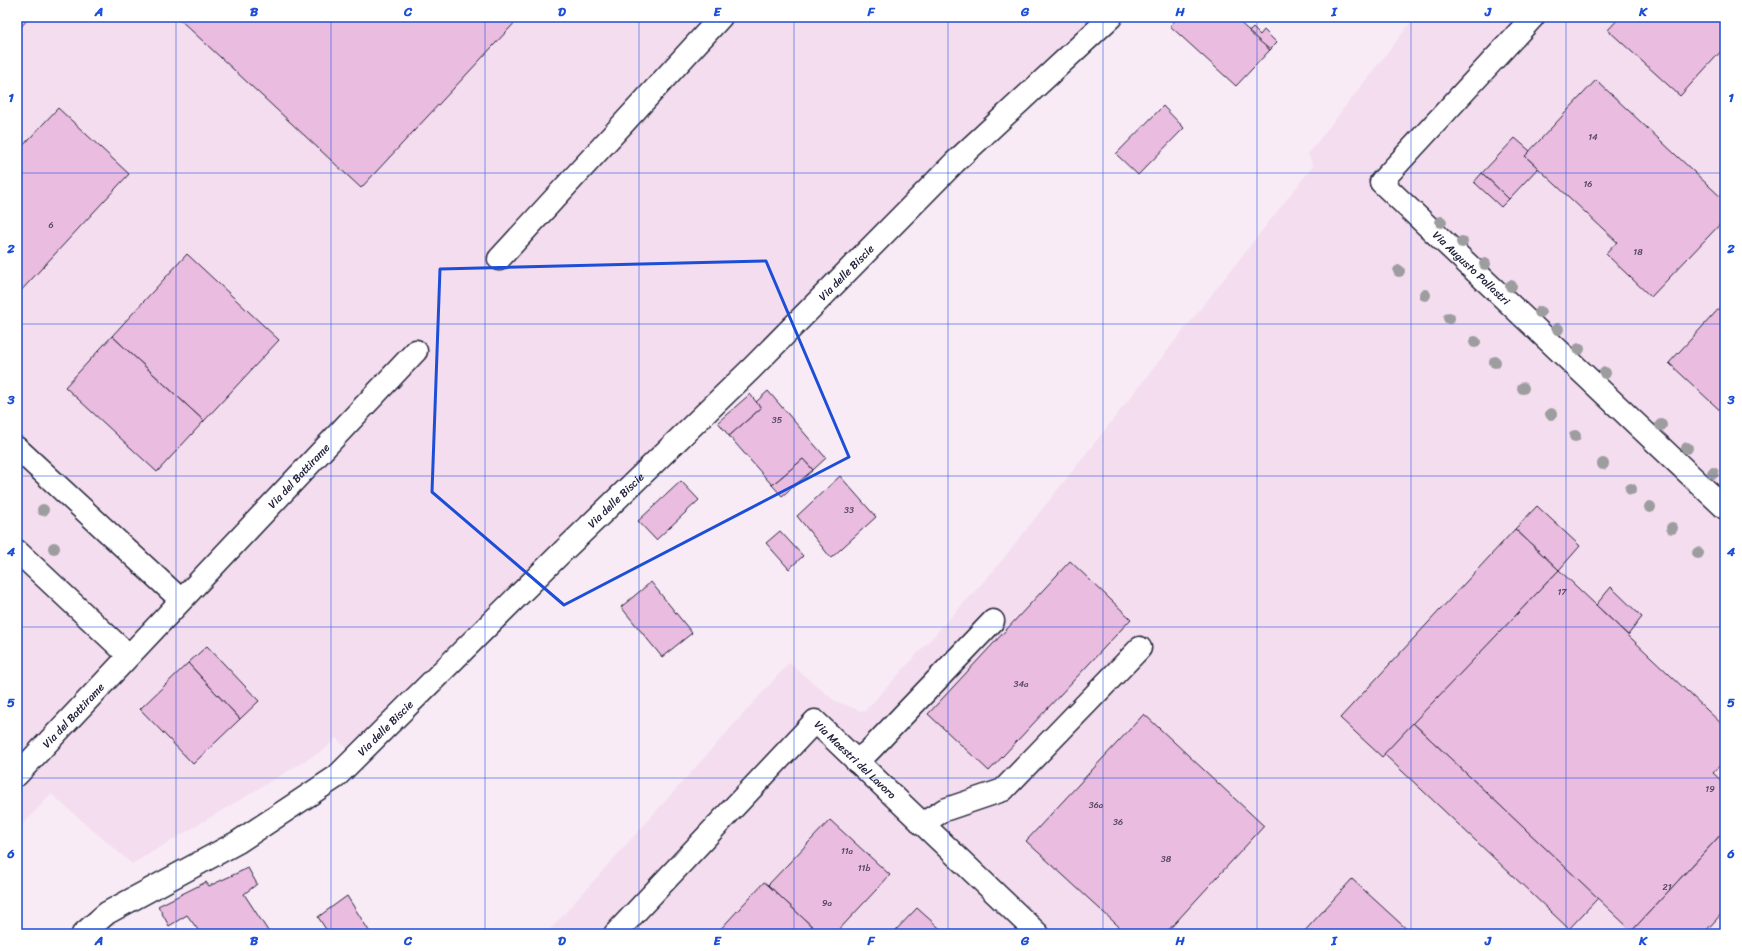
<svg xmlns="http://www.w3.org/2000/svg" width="1742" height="951" font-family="Sriracha,sans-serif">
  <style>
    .built { fill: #f4ddef }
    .building { fill: #e9bce0; stroke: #22223b }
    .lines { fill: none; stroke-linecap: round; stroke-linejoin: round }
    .minor-casing { stroke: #22223b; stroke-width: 25 }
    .minor { stroke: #fff; stroke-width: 22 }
    .tree { fill: #9d9da0 }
    .marked { fill: none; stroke: #1d4ed8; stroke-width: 3; stroke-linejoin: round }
    .grid { fill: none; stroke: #1d4ed8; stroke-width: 1; stroke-opacity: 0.55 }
    .labels { text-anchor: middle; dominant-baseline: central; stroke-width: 3; stroke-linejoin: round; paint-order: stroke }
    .number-label { font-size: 9px; fill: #544864 }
    .street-label { font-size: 11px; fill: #22223b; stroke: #fff }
    .neatline { fill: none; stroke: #1d4ed8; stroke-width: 1.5 }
    .grid-label { font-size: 13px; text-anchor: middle; font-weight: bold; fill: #1d4ed8 }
  </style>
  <rect width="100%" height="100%" fill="#f8ebf6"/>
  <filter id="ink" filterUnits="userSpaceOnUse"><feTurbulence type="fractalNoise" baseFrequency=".025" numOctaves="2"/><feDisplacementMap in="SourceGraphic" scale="8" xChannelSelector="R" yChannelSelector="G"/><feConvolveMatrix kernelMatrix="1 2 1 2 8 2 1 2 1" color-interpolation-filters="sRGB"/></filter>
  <g filter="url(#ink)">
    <g class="built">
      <path d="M17,17h1094l-759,736 -16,-15 -11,11 -193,115 -81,-70 -34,37z"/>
      <path d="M1415,17h310v917h-1179l243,-271 46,38 29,11 131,-143 318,-403 -5,-12z"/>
    </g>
    <g class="building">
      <path d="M17,17h13l-13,14z"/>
      <path d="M177,17h343l-159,171z"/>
      <path d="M1178,17h56l36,33 -34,36 -66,-60z"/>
      <path d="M1620,17h105v30l-45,49 -72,-66z"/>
      <path d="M1253,28l7,7 4,-5 13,13 -7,7 -21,-18z"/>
      <path d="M1596,80l129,121v18l-74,78 -45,-43 11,-12 -92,-86z"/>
      <path d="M1163,106l21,22 -46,47 -22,-21z"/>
      <path d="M58,108l71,66 -112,121v-143z"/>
      <path d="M1515,138l15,13 -5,5 13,12 -29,31 -27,-26z"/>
      <path d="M1482,173l27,26 -8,8 -27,-25z"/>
      <path d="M187,254l92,86 -75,81 -92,-85z"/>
      <path d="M1725,302v113l-56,-52z"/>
      <path d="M112,336l92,85 -47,51 -92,-85z"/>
      <path d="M768,391l58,67 -13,12 -10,-11 -31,26 -43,-49 32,-28 -5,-6z"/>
      <path d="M750,394l11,14 -32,28 -11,-14z"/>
      <path d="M803,459l10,11 -31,26 -10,-11z"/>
      <path d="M840,476l36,41 -45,41 -34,-42z"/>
      <path d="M681,481l18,19 -43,40 -18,-19z"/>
      <path d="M1537,506l43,40 -21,24 -44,-41z"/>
      <path d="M1515,529l44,41 -177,187 -42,-39z"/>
      <path d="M780,531l23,25 -14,13 -23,-26z"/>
      <path d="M1070,561l61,58 -142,152 -61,-57z"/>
      <path d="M1559,570l166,157v33l-12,13 12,11v46l-93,101 -219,-208z"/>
      <path d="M651,582l41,51 -30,24 -41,-50z"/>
      <path d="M1611,587l31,30 -14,18 -32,-30z"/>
      <path d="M207,646l52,55 -19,18 -52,-56z"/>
      <path d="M188,663l52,56 -47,45 -53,-55z"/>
      <path d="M1144,714l120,112 -99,108h-38l-101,-93z"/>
      <path d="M1413,723l185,175 -29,31 -185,-175z"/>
      <path d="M830,820l60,55 -55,59h-15l-52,-49z"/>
      <path d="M1725,830v80l-22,24h-74z"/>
      <path d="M248,868l9,16 -13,10 26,40h-69l-14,-19 -18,11 -11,-20 48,-24 3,4z"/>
      <path d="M1352,879l60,55h-110z"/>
      <path d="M764,882l4,3 52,49h-104z"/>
      <path d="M347,896l24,38h-42l-11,-17z"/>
      <path d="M917,908l29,26h-54z"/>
    </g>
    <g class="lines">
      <g class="minor-casing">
        <g id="minor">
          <path id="s1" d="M1533,17l-152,165 344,326"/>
          <path d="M499,259l222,-242"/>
          <path d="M17,448l164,152"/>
          <path d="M17,551l111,104"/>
          <path d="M856,761l13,-10 124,-130"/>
          <path id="s2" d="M17,775l399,-424"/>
          <path d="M922,824l22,-14 59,-20 137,-142"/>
          <path id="s3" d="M83,934l24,-21 131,-71 98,-65 220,-219 196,-190 203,-206 156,-145"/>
          <path id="s4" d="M615,934l200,-213 223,213"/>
        </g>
      </g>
      <use href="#minor" class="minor"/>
    </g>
    <g class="tree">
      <circle cx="1441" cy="222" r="6"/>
      <circle cx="1462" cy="242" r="6"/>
      <circle cx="1485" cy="264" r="6"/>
      <circle cx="1399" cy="271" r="6"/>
      <circle cx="1511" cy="286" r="6"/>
      <circle cx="1425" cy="295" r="6"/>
      <circle cx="1540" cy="312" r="6"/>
      <circle cx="1449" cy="318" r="6"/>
      <circle cx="1558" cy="329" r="6"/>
      <circle cx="1475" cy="342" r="6"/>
      <circle cx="1579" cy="349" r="6"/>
      <circle cx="1495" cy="362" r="6"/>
      <circle cx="1605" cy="373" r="6"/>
      <circle cx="1523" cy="388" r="6"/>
      <circle cx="1551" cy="414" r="6"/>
      <circle cx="1661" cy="425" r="6"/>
      <circle cx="1575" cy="436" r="6"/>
      <circle cx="1687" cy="448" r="6"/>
      <circle cx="1603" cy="464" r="6"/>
      <circle cx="1713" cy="473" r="6"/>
      <circle cx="1631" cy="489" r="6"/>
      <circle cx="1650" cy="507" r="6"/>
      <circle cx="43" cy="510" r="6"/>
      <circle cx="1672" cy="528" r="6"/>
      <circle cx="54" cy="548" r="6"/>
      <circle cx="1698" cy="553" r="6"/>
    </g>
  </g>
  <path class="marked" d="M766,261l83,196 -285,148 -132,-113 8,-223z"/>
  <path class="grid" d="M176,17v917M331,17v917M485,17v917M639,17v917M794,17v917M948,17v917M1103,17v917M1257,17v917M1411,17v917M1566,17v917M17,173h1708M17,324h1708M17,476h1708M17,627h1708M17,778h1708"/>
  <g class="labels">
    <g class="number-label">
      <text x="1593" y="137">14</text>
      <text x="1588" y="184">16</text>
      <text x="51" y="225">6</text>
      <text x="1638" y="252">18</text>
      <text x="777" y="420">35</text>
      <text x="849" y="510">33</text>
      <text x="1562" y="592">17</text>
      <text x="1021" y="684">34a</text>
      <text x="1710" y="789">19</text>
      <text x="1096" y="805">36a</text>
      <text x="1118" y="822">36</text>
      <text x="847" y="851">11a</text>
      <text x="1166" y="859">38</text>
      <text x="864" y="868">11b</text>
      <text x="1667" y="887">21</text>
      <text x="827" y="903">9a</text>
    </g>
    <g class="street-label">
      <text stroke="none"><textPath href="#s1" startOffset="349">Via Augusto Pollastri</textPath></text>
      <text stroke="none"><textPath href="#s3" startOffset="1016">Via delle Biscie</textPath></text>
      <text stroke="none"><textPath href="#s2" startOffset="411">Via del Battirame</textPath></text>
      <text stroke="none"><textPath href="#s3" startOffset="692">Via delle Biscie</textPath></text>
      <text stroke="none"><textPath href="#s2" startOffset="82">Via del Battirame</textPath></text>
      <text stroke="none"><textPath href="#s3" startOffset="368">Via delle Biscie</textPath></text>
      <text stroke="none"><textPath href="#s4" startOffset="348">Via Maestri del Lavoro</textPath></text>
    </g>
  </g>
  <rect width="1742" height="951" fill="none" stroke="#fff" stroke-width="44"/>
  <rect x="22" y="22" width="1698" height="907" class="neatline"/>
  <g class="grid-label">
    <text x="99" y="16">A</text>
    <text x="254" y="16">B</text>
    <text x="408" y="16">C</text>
    <text x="562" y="16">D</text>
    <text x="717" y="16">E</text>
    <text x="871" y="16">F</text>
    <text x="1025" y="16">G</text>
    <text x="1180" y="16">H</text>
    <text x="1334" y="16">I</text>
    <text x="1488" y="16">J</text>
    <text x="1643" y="16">K</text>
    <text x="11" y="102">1</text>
    <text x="1731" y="102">1</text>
    <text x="11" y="253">2</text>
    <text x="1731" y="253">2</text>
    <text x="11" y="404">3</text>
    <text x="1731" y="404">3</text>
    <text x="11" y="556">4</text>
    <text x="1731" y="556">4</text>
    <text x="11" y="707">5</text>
    <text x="1731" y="707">5</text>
    <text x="11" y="858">6</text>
    <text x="1731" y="858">6</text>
    <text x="99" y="945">A</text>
    <text x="254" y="945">B</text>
    <text x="408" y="945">C</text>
    <text x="562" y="945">D</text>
    <text x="717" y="945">E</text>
    <text x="871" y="945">F</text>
    <text x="1025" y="945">G</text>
    <text x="1180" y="945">H</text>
    <text x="1334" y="945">I</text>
    <text x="1488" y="945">J</text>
    <text x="1643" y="945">K</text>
  </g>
</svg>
